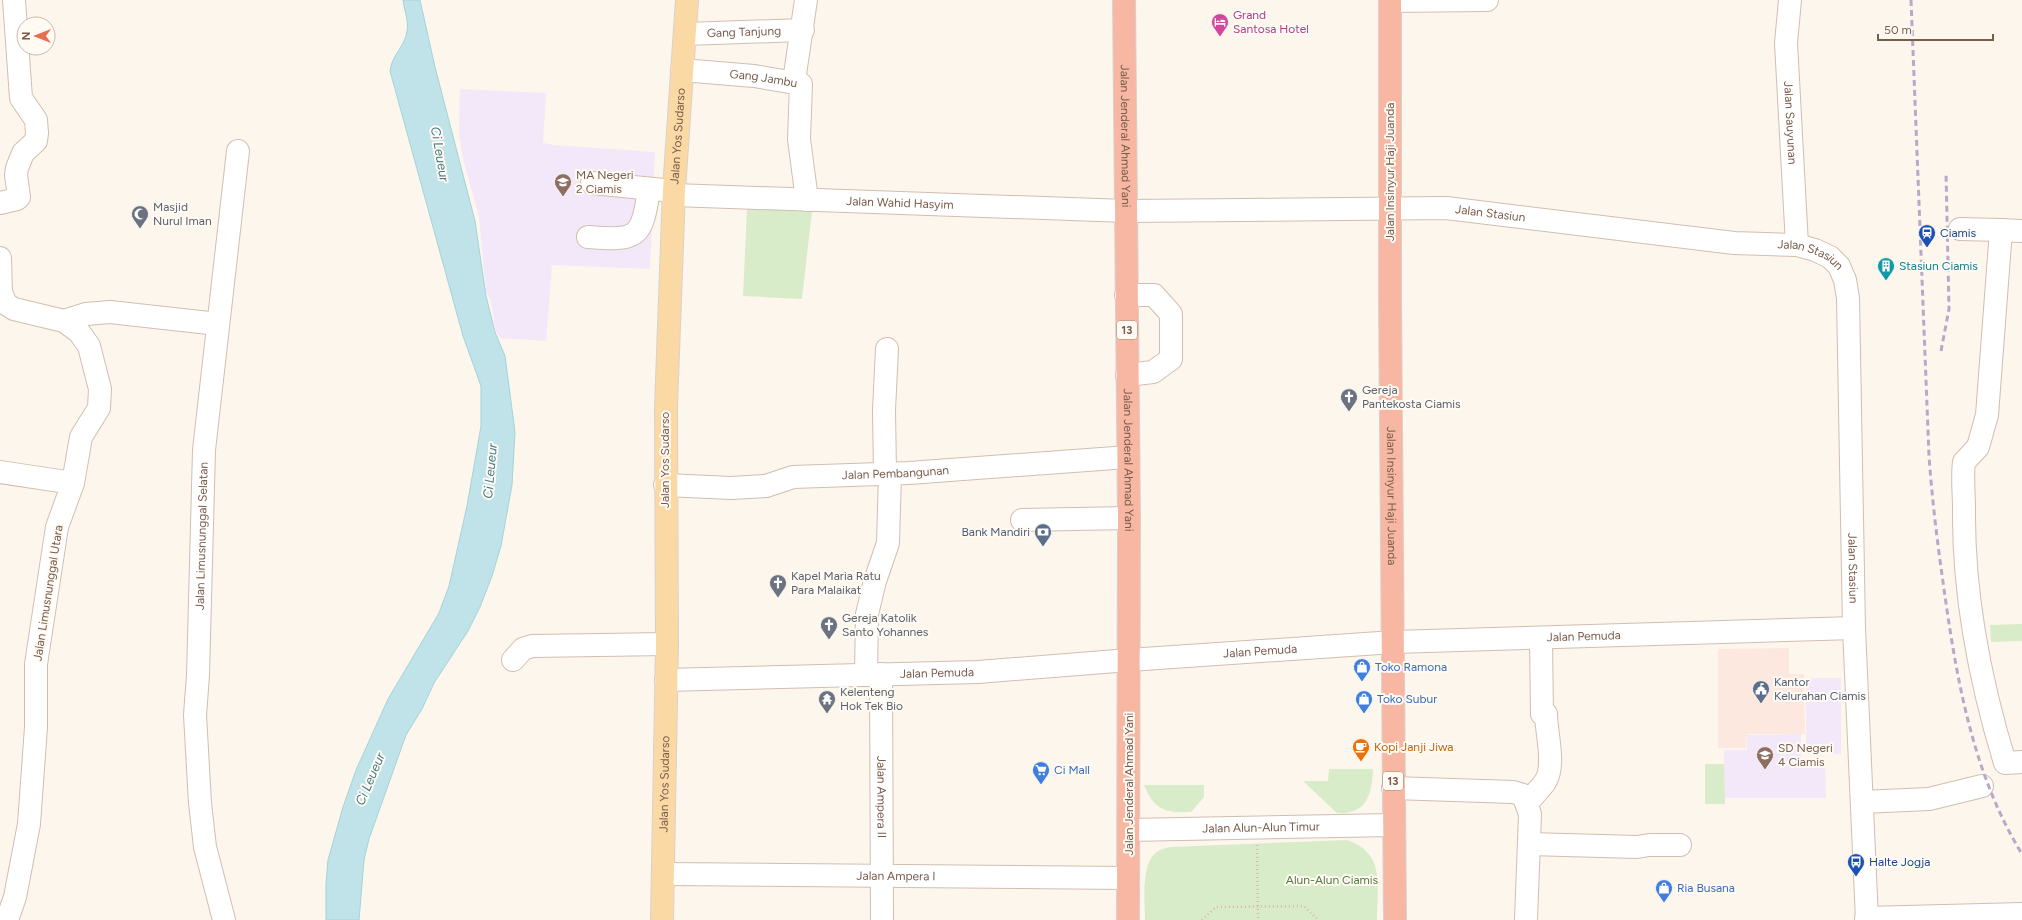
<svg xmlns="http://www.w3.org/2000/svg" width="2022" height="920" font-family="Figtree,sans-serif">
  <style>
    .commercial { fill: #fde8e0 }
    .education { fill: #f3e8fa }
    .green { fill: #d8ecc9 }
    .water { fill: #bfe3e8; stroke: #a5d3da }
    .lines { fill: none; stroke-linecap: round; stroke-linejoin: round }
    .minor-casing { stroke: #d1beb0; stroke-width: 24 }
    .major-casing { stroke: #dad1cd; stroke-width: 24 }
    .highway-casing { stroke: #dad1cd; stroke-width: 24 }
    .path { stroke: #d9b8a5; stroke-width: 2.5; stroke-dasharray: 1 3; stroke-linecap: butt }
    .minor { stroke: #fff; stroke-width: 22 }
    .major { stroke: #fbd9a5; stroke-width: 22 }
    .highway { stroke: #f7b7a3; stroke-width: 22 }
    .rail { stroke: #b9a8c9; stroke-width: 3; stroke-dasharray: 6 4; stroke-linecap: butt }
    .labels { text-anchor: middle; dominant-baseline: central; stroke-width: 4; stroke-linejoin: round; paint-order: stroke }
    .shield { fill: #fffaf3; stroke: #a28b7f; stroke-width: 1 }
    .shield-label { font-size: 11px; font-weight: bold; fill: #7a5c4d }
    .hotel-label { font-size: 12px; fill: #b23c85; stroke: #fffaf3; text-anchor: start }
    .street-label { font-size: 12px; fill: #7a5c4d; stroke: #fffaf3 }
    .education-label { font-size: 12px; fill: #785e54; stroke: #fffaf3; text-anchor: start }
    .worship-label { font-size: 12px; fill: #5b616d; stroke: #fffaf3; text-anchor: start }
    .transit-label { font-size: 12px; fill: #164399; stroke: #fffaf3; text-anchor: start }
    .culture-label { font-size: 12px; fill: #0d838f; stroke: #fffaf3; text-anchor: start }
    .service-label { font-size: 12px; fill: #4e5e75; stroke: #fffaf3; text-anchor: end }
    .shop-label { font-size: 12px; fill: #366cbe; stroke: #fffaf3; text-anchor: start }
    .food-label { font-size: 12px; fill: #c56008; stroke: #fffaf3; text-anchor: start }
    .park-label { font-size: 12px; fill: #537a41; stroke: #fffaf3 }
    .water-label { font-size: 13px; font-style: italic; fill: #437c86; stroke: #fffaf3 }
  </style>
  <rect width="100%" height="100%" fill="#fdf6ec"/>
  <path class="commercial" d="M1789,648v26h15l1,60h-58l-1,14h-28v-99z"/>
  <g class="education">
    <path d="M460,89l86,4 -3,50 11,2 101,7 -5,117 -98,-4 -6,76 -46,-3 -4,-6 -5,-31 -5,-10 -7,-74 -16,-58 -4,-24z"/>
    <rect x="1806" y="678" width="35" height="76"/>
    <path d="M1801,734v26h24l1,38h-101v6h-20v-40h19v-14h23v-15z"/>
  </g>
  <g class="green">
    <path d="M747,209l65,2 -10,88 -59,-3z"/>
    <path d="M2022,624v17l-31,1 -1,-17z"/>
    <path d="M1705,764h19l1,40h-20z"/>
    <path d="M1329,769h44c-1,25 -6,46 -36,44l-34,-32h25z"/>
    <path d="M1144,785h60v12l-13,15c-26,1 -37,-2 -47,-27z"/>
    <path d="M1347,840c39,13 30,46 30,80h-232c0,-18 -5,-58 13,-69 3,-2 8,-3 12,-4z"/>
  </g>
  <path class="water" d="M403,0h17l15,67 40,154 11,75 9,36 10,24 10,76 -3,53 -11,61 -9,30 -12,31 -12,24 -34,52 -12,26 -16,26 -37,104 -5,21 -5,60h-33v-36l2,-24 15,-53 13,-37 32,-71 51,-86 10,-27 18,-80 14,-80v-40l-18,-50 -73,-265c2,-17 15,-24 17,-40 2,-9 -3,-22 -4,-31z"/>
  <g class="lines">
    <g class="minor-casing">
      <g id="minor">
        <path id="s1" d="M1790,0l-4,43 11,202"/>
        <path d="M1390,1l97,-1"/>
        <path id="s2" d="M685,34l118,-4"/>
        <path id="s3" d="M682,70l72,6 47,8 -2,55 8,61"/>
        <path d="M794,81l12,-81"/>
        <path d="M592,183l72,7"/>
        <path id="s4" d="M674,195l452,16 320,-3 288,35 63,2 18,5 15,7 9,9 6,14 3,18 6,330 13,292"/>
        <path d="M0,203l17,-4 2,-2 -3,-22 1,-7 6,-15 13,-12 1,-8 -1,-13 -15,-22 -7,-98"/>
        <path d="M1960,229l41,1"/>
        <path d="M2022,231l-21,-1 -14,185 -9,32 -14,15c-2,15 0,31 0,46 -1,86 16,173 41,255l17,-1"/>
        <path d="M588,237c50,4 54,1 61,-48"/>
        <path d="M0,258l1,34 5,12 8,5 50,12 15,11 10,14 11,43 -1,19 -18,29 -8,46 -16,44 -21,137v63l-7,97 -14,73 -8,23"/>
        <path d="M1126,295h28l17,19v45l-18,13 -26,3"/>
        <path d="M64,321l22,-7 24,-2 108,12"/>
        <path d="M0,472l73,11"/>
        <path d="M885,474l-1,-64 3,-61"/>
        <path id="s5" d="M665,485l66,3 35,-2 27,-9 116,-4 219,-16"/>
        <path d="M1022,520l107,-2"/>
        <path d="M513,660l10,-11 9,-3 135,-2"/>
        <path id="s6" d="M881,674l1,246"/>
        <path d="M866,675l1,-61 8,-33 13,-38 2,-69"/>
        <path id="s7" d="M666,680l312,-8 151,-12 265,-18 460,-14"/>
        <path d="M1393,788l120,4 10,3 7,19 -4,106"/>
        <path d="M1862,802l67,-3 53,-13"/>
        <path d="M1527,803c6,-7 13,-14 18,-21 11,-16 1,-50 1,-68h-4l-1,-76"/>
        <path id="s8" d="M1129,830l264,-5"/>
        <path d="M1529,844l108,3 12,-2h31"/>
        <path id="s9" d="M663,874l465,4"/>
        <path d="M1866,918l156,-4"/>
        <path id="s10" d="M224,920l-19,-73 -5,-44 -5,-88 3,-40 6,-225 34,-299"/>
      </g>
    </g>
    <g class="major-casing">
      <g id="major">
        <path id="s11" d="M662,920l5,-276 -1,-237 8,-217 13,-190"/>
      </g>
    </g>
    <g class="highway-casing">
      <g id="highway">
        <path id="s12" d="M1124,0l5,518 -1,402"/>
        <path id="s13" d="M1390,0v299l5,621"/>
      </g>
    </g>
    <g class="path">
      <path d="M1257,845l1,75"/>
      <path d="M1202,920l14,-13 88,-1 14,14"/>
    </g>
    <use href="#minor" class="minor"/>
    <use href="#major" class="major"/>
    <use href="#highway" class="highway"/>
    <g class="rail">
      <path d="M1911,0l18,456c3,42 8,84 14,126 13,94 29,191 79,272"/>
      <path d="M1941,351l8,-42 -3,-137"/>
    </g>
  </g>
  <defs>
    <g id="hotel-pin" transform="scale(0.9)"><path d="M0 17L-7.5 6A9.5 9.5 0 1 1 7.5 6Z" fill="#d1479c" stroke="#fffaf3"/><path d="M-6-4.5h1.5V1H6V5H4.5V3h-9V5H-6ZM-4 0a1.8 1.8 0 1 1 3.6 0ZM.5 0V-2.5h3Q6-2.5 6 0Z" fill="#fff"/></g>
    <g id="school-pin" transform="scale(0.9)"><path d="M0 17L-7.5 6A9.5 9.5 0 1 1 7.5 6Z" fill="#8d6e63" stroke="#fffaf3"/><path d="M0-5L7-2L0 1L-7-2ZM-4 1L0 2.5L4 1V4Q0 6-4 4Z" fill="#fff"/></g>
    <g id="mosque-pin" transform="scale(0.9)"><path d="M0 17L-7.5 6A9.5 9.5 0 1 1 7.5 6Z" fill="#6b7280" stroke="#fffaf3"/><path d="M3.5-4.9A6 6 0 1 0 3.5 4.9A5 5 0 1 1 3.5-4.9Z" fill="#fff"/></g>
    <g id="station-pin" transform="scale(0.9)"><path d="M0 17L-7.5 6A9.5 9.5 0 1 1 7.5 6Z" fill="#1a4fb4" stroke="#fffaf3"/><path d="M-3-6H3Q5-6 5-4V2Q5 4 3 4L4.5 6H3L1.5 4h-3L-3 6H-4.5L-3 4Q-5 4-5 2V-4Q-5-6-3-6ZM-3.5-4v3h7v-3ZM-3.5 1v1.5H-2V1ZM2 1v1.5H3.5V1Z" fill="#fff"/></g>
    <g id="building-pin" transform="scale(0.9)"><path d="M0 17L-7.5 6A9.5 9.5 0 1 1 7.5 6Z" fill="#0f9aa8" stroke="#fffaf3"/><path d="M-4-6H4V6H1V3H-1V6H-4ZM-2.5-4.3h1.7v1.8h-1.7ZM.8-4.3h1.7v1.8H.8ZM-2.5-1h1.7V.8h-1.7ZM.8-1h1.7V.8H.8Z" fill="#fff"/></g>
    <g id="church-pin" transform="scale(0.9)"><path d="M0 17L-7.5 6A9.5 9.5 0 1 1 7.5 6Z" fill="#6b7280" stroke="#fffaf3"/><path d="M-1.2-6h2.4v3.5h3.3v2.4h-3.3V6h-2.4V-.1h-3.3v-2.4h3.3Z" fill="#fff"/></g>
    <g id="bank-pin" transform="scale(0.9)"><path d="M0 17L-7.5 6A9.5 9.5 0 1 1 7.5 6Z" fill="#5c6f8a" stroke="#fffaf3"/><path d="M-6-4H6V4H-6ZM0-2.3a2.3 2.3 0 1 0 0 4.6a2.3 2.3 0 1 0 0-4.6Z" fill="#fff"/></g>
    <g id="shop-pin" transform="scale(0.9)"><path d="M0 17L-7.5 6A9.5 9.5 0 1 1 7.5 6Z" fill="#3f7fe0" stroke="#fffaf3"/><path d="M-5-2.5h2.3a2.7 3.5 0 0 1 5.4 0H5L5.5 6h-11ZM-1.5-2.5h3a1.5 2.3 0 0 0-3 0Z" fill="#fff"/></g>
    <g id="civic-pin" transform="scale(0.9)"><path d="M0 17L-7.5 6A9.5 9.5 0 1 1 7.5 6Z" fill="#5c6f8a" stroke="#fffaf3"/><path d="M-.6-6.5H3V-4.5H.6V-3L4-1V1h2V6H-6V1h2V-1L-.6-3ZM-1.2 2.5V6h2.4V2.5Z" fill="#fff"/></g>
    <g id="temple-pin" transform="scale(0.9)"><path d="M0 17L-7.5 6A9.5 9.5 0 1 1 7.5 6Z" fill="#6b7280" stroke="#fffaf3"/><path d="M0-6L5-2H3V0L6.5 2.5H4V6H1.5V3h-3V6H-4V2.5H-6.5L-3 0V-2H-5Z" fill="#fff"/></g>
    <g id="cafe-pin" transform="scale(0.9)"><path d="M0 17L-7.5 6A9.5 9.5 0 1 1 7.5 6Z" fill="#e8710a" stroke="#fffaf3"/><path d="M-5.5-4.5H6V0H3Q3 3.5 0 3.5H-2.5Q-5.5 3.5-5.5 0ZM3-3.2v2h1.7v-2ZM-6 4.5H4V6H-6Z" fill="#fff"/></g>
    <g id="supermarket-pin" transform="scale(0.9)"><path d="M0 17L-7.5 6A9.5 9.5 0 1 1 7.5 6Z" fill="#3f7fe0" stroke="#fffaf3"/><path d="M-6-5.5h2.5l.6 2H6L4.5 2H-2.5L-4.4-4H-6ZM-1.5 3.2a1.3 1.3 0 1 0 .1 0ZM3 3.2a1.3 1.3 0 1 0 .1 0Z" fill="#fff"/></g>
    <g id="bus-pin" transform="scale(0.9)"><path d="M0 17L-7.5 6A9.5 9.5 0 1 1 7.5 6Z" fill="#1a4fb4" stroke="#fffaf3"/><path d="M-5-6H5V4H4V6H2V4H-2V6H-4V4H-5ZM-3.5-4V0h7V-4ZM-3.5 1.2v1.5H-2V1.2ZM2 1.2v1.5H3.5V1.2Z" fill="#fff"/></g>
  </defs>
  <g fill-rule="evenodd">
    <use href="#hotel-pin" x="1220" y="22"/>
    <use href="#school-pin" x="563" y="182"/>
    <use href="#mosque-pin" x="140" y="214"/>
    <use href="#station-pin" x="1927" y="233"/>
    <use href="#building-pin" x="1886" y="266"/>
    <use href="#church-pin" x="1349" y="397"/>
    <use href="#bank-pin" x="1043" y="532"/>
    <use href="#church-pin" x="778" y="583"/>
    <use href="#church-pin" x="829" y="625"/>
    <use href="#shop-pin" x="1362" y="667"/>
    <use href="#civic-pin" x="1761" y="689"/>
    <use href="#temple-pin" x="827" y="699"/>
    <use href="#shop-pin" x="1364" y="699"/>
    <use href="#cafe-pin" x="1361" y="747"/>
    <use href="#school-pin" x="1765" y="755"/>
    <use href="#supermarket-pin" x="1041" y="770"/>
    <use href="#bus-pin" x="1856" y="862"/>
    <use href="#shop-pin" x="1664" y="888"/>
  </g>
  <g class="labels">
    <g class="shield">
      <rect x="1117" y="321" width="20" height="18" rx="3"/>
      <rect x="1383" y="772" width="20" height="18" rx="3"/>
    </g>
    <g class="shield-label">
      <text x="1127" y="330">13</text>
      <text x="1393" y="781">13</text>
    </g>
    <g class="hotel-label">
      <text x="1233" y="15">Grand<tspan x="1233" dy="14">Santosa Hotel</tspan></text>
    </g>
    <g class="street-label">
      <text stroke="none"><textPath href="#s2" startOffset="59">Gang Tanjung</textPath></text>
      <text stroke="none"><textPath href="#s3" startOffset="82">Gang Jambu</textPath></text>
      <text stroke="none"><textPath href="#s1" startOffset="123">Jalan Sauyunan</textPath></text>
      <text stroke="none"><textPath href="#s11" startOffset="784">Jalan Yos Sudarso</textPath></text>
      <text stroke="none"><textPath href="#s12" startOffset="136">Jalan Jenderal Ahmad Yani</textPath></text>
      <text transform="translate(1390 172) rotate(-90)">Jalan Insinyur Haji Juanda</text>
      <text stroke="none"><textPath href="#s4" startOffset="226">Jalan Wahid Hasyim</textPath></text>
      <text stroke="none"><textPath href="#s4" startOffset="817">Jalan Stasiun</textPath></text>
      <text stroke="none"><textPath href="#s4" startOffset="1141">Jalan Stasiun</textPath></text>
      <text transform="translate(665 460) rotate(-90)">Jalan Yos Sudarso</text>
      <text stroke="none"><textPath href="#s12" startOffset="460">Jalan Jenderal Ahmad Yani</textPath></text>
      <text stroke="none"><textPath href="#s5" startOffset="232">Jalan Pembangunan</textPath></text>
      <text stroke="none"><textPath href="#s13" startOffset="496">Jalan Insinyur Haji Juanda</textPath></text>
      <text stroke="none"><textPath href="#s10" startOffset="387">Jalan Limusnunggal Selatan</textPath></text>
      <text stroke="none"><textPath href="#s4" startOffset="1477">Jalan Stasiun</textPath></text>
      <text transform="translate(48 593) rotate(-81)">Jalan Limusnunggal Utara</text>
      <text stroke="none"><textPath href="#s7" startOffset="919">Jalan Pemuda</textPath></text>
      <text stroke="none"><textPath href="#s7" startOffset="595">Jalan Pemuda</textPath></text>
      <text stroke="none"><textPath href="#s7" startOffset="271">Jalan Pemuda</textPath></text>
      <text stroke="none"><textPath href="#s11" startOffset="136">Jalan Yos Sudarso</textPath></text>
      <text transform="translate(1129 784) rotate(-90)">Jalan Jenderal Ahmad Yani</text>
      <text stroke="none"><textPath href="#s6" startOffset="123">Jalan Ampera II</textPath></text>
      <text stroke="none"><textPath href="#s8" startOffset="132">Jalan Alun-Alun Timur</textPath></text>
      <text stroke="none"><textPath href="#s9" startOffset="233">Jalan Ampera I</textPath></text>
    </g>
    <g class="education-label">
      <text x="576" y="175">MA Negeri<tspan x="576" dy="14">2 Ciamis</tspan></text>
      <text x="1778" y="748">SD Negeri<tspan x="1778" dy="14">4 Ciamis</tspan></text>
    </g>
    <g class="worship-label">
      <text x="153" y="207">Masjid<tspan x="153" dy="14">Nurul Iman</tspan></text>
      <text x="1362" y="390">Gereja<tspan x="1362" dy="14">Pantekosta Ciamis</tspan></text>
      <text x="791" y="576">Kapel Maria Ratu<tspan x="791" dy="14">Para Malaikat</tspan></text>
      <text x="842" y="618">Gereja Katolik<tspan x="842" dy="14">Santo Yohannes</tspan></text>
      <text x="840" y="692">Kelenteng<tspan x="840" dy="14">Hok Tek Bio</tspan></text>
    </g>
    <g class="transit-label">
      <text x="1940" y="233">Ciamis</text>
      <text x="1869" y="862">Halte Jogja</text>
    </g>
    <g class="culture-label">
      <text x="1899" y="266">Stasiun Ciamis</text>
    </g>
    <g class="service-label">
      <text x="1030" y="532">Bank Mandiri</text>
      <text x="1774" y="682" text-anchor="start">Kantor<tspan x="1774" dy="14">Kelurahan Ciamis</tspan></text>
    </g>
    <g class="shop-label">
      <text x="1375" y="667">Toko Ramona</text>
      <text x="1377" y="699">Toko Subur</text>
      <text x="1054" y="770">Ci Mall</text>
      <text x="1677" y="888">Ria Busana</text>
    </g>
    <g class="food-label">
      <text x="1374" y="747">Kopi Janji Jiwa</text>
    </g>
    <g class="park-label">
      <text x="1332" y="880">Alun-Alun Ciamis</text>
    </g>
    <g class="water-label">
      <text transform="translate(440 154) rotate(80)">Ci Leueur</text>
      <text transform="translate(490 471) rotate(-85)">Ci Leueur</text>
      <text transform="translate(370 779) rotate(-67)">Ci Leueur</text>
    </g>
  </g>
  <g transform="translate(36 36) rotate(270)"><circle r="19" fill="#fffaf3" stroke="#cabbb1"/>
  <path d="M0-3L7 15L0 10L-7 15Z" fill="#e76f51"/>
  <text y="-6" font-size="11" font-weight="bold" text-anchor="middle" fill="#7a5c4d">N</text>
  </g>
  <path d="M1878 34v6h115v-6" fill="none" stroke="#7a5c4d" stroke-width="2"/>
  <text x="1884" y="34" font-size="12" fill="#7a5c4d" stroke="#fffaf3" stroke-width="3" paint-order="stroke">50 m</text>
</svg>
